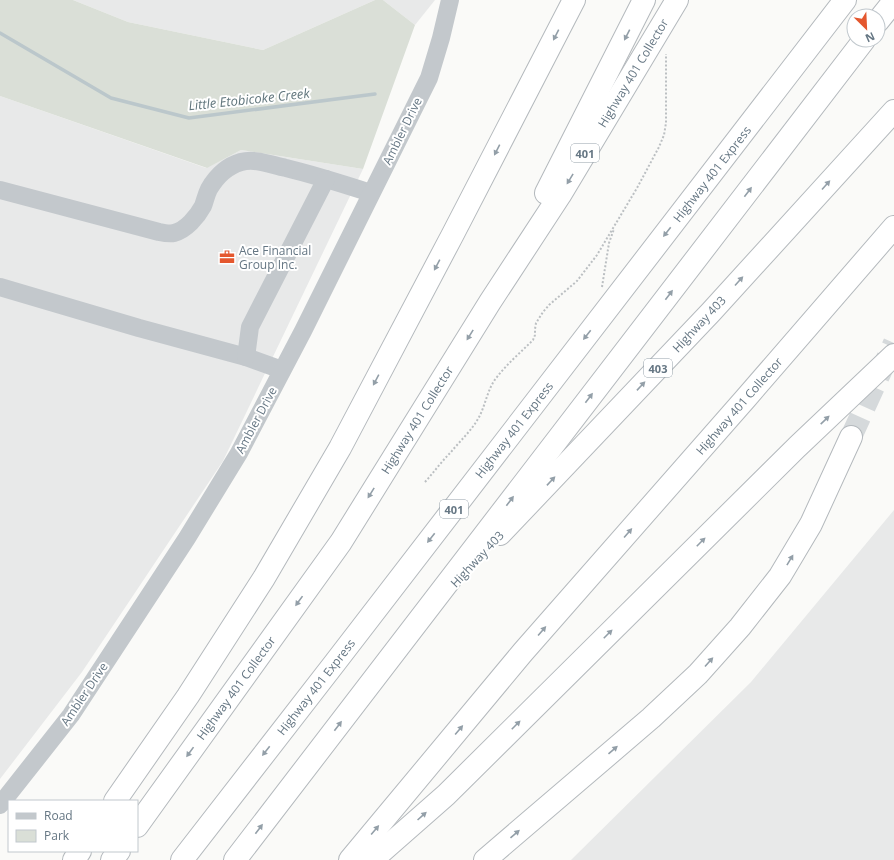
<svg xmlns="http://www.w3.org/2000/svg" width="894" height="860" font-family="'Open Sans',sans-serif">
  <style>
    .built { fill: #e8e9e9 }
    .green { fill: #dadfd7 }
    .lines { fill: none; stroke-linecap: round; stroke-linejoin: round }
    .stream { stroke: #bbc7cb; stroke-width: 3.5 }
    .highway-tunnel { stroke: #d5d9db; stroke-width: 22; stroke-dasharray: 22 11; stroke-linecap: butt }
    .highway-casing { stroke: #b4b9bd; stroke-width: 24 }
    .path { stroke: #bbbfc2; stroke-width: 2; stroke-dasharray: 2 2; stroke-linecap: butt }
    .minor { stroke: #c3c8cc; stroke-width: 18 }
    .highway { stroke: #fff; stroke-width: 22 }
    .oneway { fill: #939fa8 }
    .labels { text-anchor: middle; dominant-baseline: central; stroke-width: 4; stroke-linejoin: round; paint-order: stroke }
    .shield { fill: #fff; stroke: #939fa8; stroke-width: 1 }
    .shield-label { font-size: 11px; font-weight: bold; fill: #657683 }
    .street-label { font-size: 12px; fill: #657683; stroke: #fff }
    .poi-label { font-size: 12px; fill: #657683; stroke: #fff; text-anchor: start }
    .water-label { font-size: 13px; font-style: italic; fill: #60757c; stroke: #fff }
  </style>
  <rect width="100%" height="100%" fill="#fafaf8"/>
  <g class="built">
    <path d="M73,0h302l-112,50 -135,-28z"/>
    <path d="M383,0h52l-20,25z"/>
    <path d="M0,96l206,72 35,-18 122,19 -140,292 -141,211 -82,107z"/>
    <path d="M894,510v350h-323l180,-178z"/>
  </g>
  <path class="green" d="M0,0h73l55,22 135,28 112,-50h8l32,25 -52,144 -122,-19 -34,18 -207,-72z"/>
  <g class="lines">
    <path class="stream" d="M0,33l111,65 78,20 186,-24"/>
    <path class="highway-tunnel" d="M851,437l43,-94"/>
    <g class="highway-casing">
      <g id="highway">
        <path d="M878,21l16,-20"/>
        <path d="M546,193l98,-193"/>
        <path d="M500,534l211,-222 183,-201"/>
        <path d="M115,801l73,-105 76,-118 76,-130 113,-214 121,-234"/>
        <path d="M137,826l204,-284 149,-240 70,-107 117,-195"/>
        <path d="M74,860l6,-9"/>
        <path d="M112,860l7,-9"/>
        <path d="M182,860l152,-196 511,-664"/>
        <path d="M235,860l629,-820"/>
        <path d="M350,860l173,-208 223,-254 148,-171"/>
        <path d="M372,860l74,-65 351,-348 97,-92"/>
        <path d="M485,860l166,-142 47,-44 42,-47 40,-51 31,-52 40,-87"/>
      </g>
    </g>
    <g class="path">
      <path d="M602,287l7,-44 5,-14"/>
      <path d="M425,482c9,-10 17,-21 26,-30 9,-11 20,-21 27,-33 8,-14 9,-30 19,-42 10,-13 24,-25 36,-37l2,-5v-6l1,-6 7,-11 6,-7 28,-24 20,-26 40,-67 22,-41 5,-12 2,-12v-69"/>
    </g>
    <g class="minor">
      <path d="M0,190l159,42c5,1 11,2 15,1 12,-3 23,-16 29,-27 2,-5 3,-11 6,-17 7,-12 18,-23 32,-27 15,-4 30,3 45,6 29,7 57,16 85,25"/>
      <path d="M0,287l139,41 107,29 36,13"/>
      <path d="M246,357l4,-30 76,-148"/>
      <path d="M0,805l71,-90 116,-177 52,-85 64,-122 126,-253 12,-40 9,-38"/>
    </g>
    <use href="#highway" class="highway"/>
  </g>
  <defs><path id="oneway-solid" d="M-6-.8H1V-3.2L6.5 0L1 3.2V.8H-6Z"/></defs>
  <g class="oneway">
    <use href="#oneway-solid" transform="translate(556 35) rotate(117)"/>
    <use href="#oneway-solid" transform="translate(627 35) rotate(117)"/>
    <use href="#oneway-solid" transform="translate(497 150) rotate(117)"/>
    <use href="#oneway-solid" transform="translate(570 179) rotate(121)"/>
    <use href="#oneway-solid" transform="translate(826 185) rotate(-48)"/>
    <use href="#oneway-solid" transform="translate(748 192) rotate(-53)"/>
    <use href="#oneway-solid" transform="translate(667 232) rotate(128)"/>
    <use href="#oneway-solid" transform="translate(437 265) rotate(118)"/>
    <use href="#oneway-solid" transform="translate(739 281) rotate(-48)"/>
    <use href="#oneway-solid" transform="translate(669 295) rotate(-53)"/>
    <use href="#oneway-solid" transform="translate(470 335) rotate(122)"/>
    <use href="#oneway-solid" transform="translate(587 335) rotate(128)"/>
    <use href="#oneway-solid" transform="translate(376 380) rotate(118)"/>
    <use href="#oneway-solid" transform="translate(641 386) rotate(-47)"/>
    <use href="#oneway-solid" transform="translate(589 398) rotate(-53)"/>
    <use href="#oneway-solid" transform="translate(825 420) rotate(-44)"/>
    <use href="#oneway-solid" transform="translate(551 481) rotate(-47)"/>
    <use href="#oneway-solid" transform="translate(371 493) rotate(122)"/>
    <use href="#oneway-solid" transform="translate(510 501) rotate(-53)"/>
    <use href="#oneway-solid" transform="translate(628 533) rotate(-49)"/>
    <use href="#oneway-solid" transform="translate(431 538) rotate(128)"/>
    <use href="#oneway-solid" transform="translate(701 542) rotate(-45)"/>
    <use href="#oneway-solid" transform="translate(790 560) rotate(-59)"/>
    <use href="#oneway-solid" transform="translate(299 601) rotate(126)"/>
    <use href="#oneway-solid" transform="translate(542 631) rotate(-49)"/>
    <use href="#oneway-solid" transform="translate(608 634) rotate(-45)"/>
    <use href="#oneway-solid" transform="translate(709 662) rotate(-48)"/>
    <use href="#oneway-solid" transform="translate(516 725) rotate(-45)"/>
    <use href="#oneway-solid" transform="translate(338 726) rotate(-53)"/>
    <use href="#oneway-solid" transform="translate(459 730) rotate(-50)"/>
    <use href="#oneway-solid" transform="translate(613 750) rotate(-41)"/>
    <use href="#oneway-solid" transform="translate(266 751) rotate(128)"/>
    <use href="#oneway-solid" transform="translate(190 752) rotate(126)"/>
    <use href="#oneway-solid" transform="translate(422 816) rotate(-42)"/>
    <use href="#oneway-solid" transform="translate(259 829) rotate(-53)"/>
    <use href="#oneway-solid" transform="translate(375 830) rotate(-50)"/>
    <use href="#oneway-solid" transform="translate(515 834) rotate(-41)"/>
  </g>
  <defs>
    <g id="office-bare" transform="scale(1.2)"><path d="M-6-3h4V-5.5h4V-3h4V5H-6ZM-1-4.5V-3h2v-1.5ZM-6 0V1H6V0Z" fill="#e4572e" stroke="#fff" stroke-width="2.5" paint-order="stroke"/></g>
  </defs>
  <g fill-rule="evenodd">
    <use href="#office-bare" x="227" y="257"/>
  </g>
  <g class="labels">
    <g class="shield">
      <rect x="571" y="144" width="28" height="18" rx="3"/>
      <rect x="644" y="359" width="28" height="18" rx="3"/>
      <rect x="440" y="500" width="28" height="18" rx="3"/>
    </g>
    <g class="shield-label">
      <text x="585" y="153">401</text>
      <text x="658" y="368">403</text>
      <text x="454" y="509">401</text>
    </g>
    <g class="street-label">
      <text transform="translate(633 73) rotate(-59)">Highway 401 Collector</text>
      <text transform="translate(402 131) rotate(-64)">Ambler Drive</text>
      <text transform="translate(712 174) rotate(-52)">Highway 401 Express</text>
      <text transform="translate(699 324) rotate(-47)">Highway 403</text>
      <text transform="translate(739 406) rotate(-49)">Highway 401 Collector</text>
      <text transform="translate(256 420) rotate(-62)">Ambler Drive</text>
      <text transform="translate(417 420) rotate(-58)">Highway 401 Collector</text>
      <text transform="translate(514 430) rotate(-52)">Highway 401 Express</text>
      <text transform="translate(477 559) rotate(-47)">Highway 403</text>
      <text transform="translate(316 687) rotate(-52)">Highway 401 Express</text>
      <text transform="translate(236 688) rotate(-54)">Highway 401 Collector</text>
      <text transform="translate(84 694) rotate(-56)">Ambler Drive</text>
    </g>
    <g class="poi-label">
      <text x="239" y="250">Ace Financial<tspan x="239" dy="14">Group Inc.</tspan></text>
    </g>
    <g class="water-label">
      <text transform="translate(249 99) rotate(-6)">Little Etobicoke Creek</text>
    </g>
  </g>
  <rect x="8" y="800" width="130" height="52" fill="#ffffff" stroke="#c1c8cd"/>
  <rect x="16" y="813" width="20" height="6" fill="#c3c8cc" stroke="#c1c8cd"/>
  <text x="44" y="820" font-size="12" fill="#657683">Road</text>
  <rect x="16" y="830" width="20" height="12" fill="#dadfd7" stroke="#c1c8cd"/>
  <text x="44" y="840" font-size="12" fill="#657683">Park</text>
  <g transform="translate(866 28) rotate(156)"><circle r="19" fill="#ffffff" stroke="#c1c8cd"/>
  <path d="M0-3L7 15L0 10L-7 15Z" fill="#e4572e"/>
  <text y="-6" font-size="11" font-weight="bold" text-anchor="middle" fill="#657683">N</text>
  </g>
</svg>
